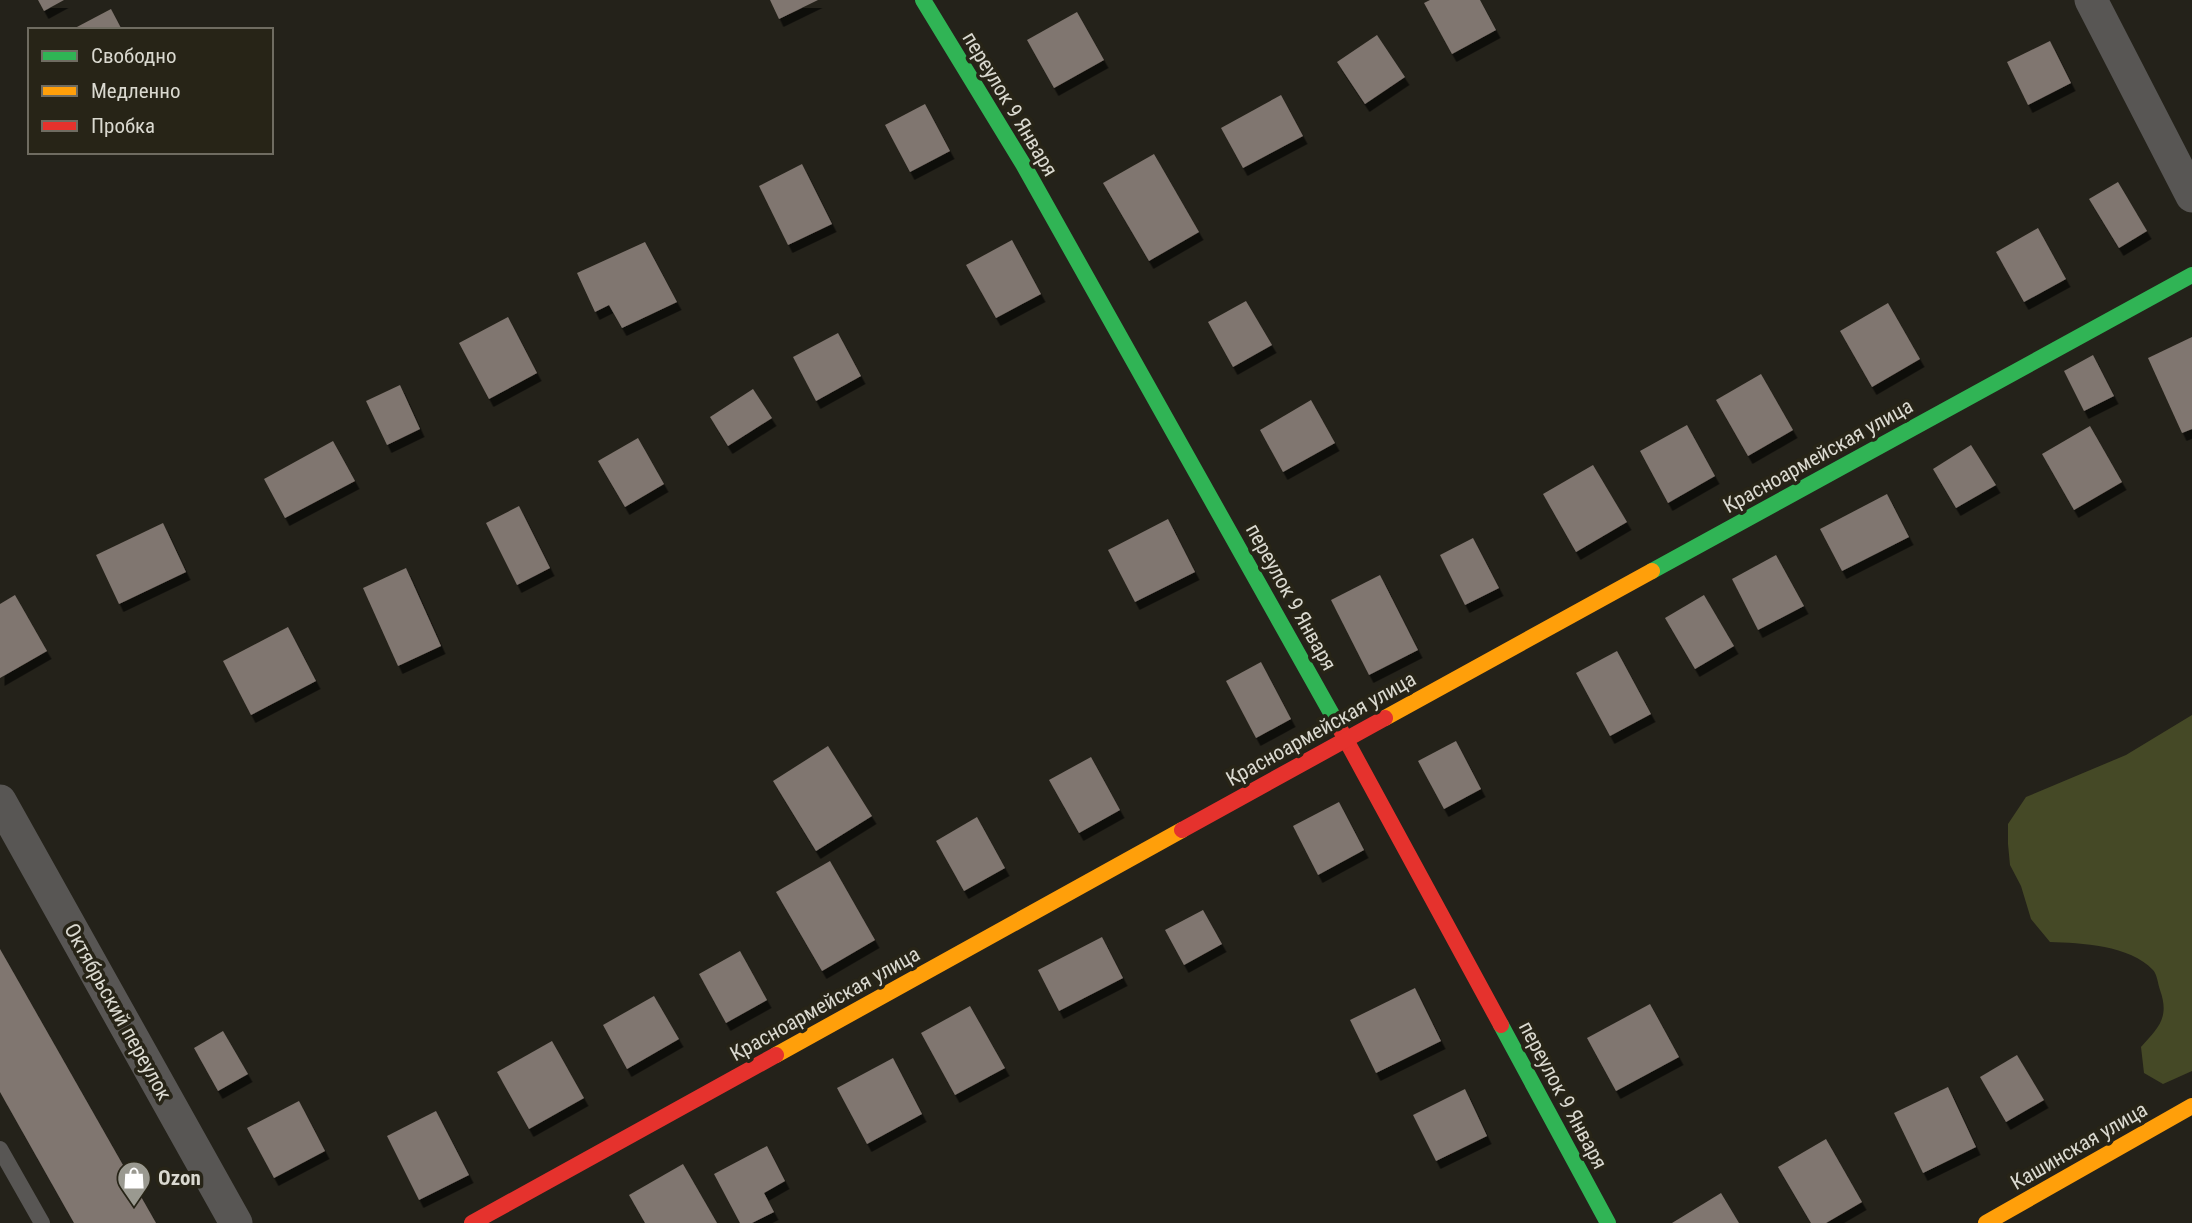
<svg xmlns="http://www.w3.org/2000/svg" width="2192" height="1223" font-family="'Roboto Condensed',sans-serif">
  <style>
    .forest { fill: #454926 }
    .building { fill: #80766f; filter: url(#shadow) }
    .lines { fill: none; stroke-linecap: round; stroke-linejoin: round }
    .lane { stroke: #585654; stroke-width: 16 }
    .street { stroke: #585654; stroke-width: 33 }
    .fast { stroke: #30b455; stroke-width: 16 }
    .slow { stroke: #ff9f0a; stroke-width: 16 }
    .jam { stroke: #e5322d; stroke-width: 16 }
    .labels { text-anchor: middle; dominant-baseline: central; stroke-width: 7; stroke-linejoin: round; paint-order: stroke }
    .street-label { font-size: 21px; fill: #dad9d0; stroke: #272417 }
    .poi-label { font-size: 21px; font-weight: bold; fill: #dad9d0; stroke: #272417; text-anchor: start }
  </style>
  <defs>
    <filter id="shadow"><feDropShadow dx="4.5" dy="8" stdDeviation="0" flood-color="#0009"/></filter>
  </defs>
  <rect width="100%" height="100%" fill="#24221a"/>
  <path class="forest" d="M2192,715v356l-29,13 -19,-11 -3,-26c17,-19 29,-29 19,-57 -2,-6 -3,-16 -7,-20 -23,-25 -72,-27 -103,-28l-19,-23 -10,-33 -11,-21 -2,-21v-20l18,-27 100,-42z"/>
  <g class="building">
    <path d="M38,0h26l-20,11z"/>
    <path d="M770,0h48l-39,19z"/>
    <path d="M1430,0h50l16,30 -44,24 -28,-51z"/>
    <path d="M111,9l11,21h-45l-2,-2z"/>
    <path d="M1077,12l27,48 -50,28 -27,-48z"/>
    <path d="M1377,35l28,42 -40,27 -28,-42z"/>
    <path d="M2050,41l21,42 -43,22 -21,-43z"/>
    <path d="M1281,95l22,41 -60,32 -22,-40z"/>
    <path d="M925,104l25,47 -40,21 -25,-47z"/>
    <path d="M1154,154l45,78 -50,29 -46,-78z"/>
    <path d="M802,164l30,60 -44,21 -29,-59z"/>
    <path d="M2118,182l29,49 -28,17 -30,-49z"/>
    <path d="M2038,228l28,51 -42,23 -28,-50z"/>
    <path d="M1012,240l29,54 -45,24 -30,-53z"/>
    <path d="M645,242l32,60 -55,26 -13,-23 -14,7 -18,-39z"/>
    <path d="M1246,301l26,44 -39,22 -25,-45z"/>
    <path d="M1888,303l32,56 -48,28 -32,-56z"/>
    <path d="M508,317l29,56 -48,26 -30,-56z"/>
    <path d="M838,333l23,43 -45,25 -23,-44z"/>
    <path d="M2192,337v92l-10,4 -34,-75z"/>
    <path d="M2093,355l21,41 -30,15 -20,-40z"/>
    <path d="M1761,374l32,56 -45,26 -32,-56z"/>
    <path d="M400,385l20,44 -33,16 -21,-44z"/>
    <path d="M753,389l19,29 -44,28 -18,-29z"/>
    <path d="M1311,400l24,43 -52,29 -23,-42z"/>
    <path d="M1687,425l28,51 -47,27 -28,-52z"/>
    <path d="M2090,426l32,56 -48,28 -32,-56z"/>
    <path d="M638,438l26,46 -39,23 -27,-46z"/>
    <path d="M333,441l22,40 -70,37 -21,-39z"/>
    <path d="M1971,445l25,40 -40,23 -23,-39z"/>
    <path d="M1593,465l34,57 -51,30 -33,-58z"/>
    <path d="M1887,494l22,43 -67,34 -22,-42z"/>
    <path d="M519,506l31,62 -33,17 -31,-62z"/>
    <path d="M1168,519l27,53 -60,30 -27,-52z"/>
    <path d="M163,523l23,49 -67,32 -23,-49z"/>
    <path d="M1473,538l26,50 -34,17 -25,-50z"/>
    <path d="M1776,555l28,51 -46,24 -26,-51z"/>
    <path d="M406,568l35,78 -43,20 -35,-78z"/>
    <path d="M1380,575l38,75 -49,25 -38,-75z"/>
    <path d="M15,595l32,56 -47,27v-74z"/>
    <path d="M1704,595l30,51 -39,23 -30,-51z"/>
    <path d="M288,627l28,54 -65,34 -28,-54z"/>
    <path d="M1617,651l34,63 -41,22 -34,-63z"/>
    <path d="M1261,662l30,57 -35,19 -30,-57z"/>
    <path d="M1456,741l25,48 -37,20 -26,-48z"/>
    <path d="M828,746l44,70 -56,35 -43,-70z"/>
    <path d="M1091,757l29,53 -41,23 -30,-53z"/>
    <path d="M1339,802l25,48 -46,25 -25,-49z"/>
    <path d="M977,817l28,51 -41,23 -28,-50z"/>
    <path d="M830,861l45,79 -53,31 -46,-79z"/>
    <path d="M1203,910l19,34 -38,21 -19,-35z"/>
    <path d="M1102,937l21,41 -64,33 -21,-41z"/>
    <path d="M0,949l156,274h-82l-74,-131z"/>
    <path d="M740,951l27,49 -41,23 -27,-49z"/>
    <path d="M1415,988l26,53 -65,32 -26,-53z"/>
    <path d="M654,996l25,43 -52,30 -24,-44z"/>
    <path d="M1650,1004l29,53 -63,34 -29,-53z"/>
    <path d="M970,1006l35,62 -50,27 -34,-62z"/>
    <path d="M223,1031l25,43 -30,17 -24,-43z"/>
    <path d="M552,1041l32,57 -55,31 -32,-57z"/>
    <path d="M2017,1055l27,45 -38,22 -26,-45z"/>
    <path d="M893,1058l29,56 -55,30 -30,-56z"/>
    <path d="M1948,1087l28,60 -53,26 -29,-60z"/>
    <path d="M1465,1089l22,47 -51,25 -23,-46z"/>
    <path d="M299,1101l26,50 -51,27 -27,-50z"/>
    <path d="M436,1111l33,64 -50,25 -32,-64z"/>
    <path d="M1826,1139l36,63 -36,21h-15l-33,-56z"/>
    <path d="M767,1146l18,35 -21,12 10,19 -22,11h-12l-26,-49z"/>
    <path d="M683,1164l34,59h-72l-16,-28z"/>
    <path d="M1721,1193l18,30h-67z"/>
  </g>
  <g class="lines">
    <path class="lane" d="M0,1149l42,74"/>
    <g class="street">
      <path d="M2091,0l101,196"/>
      <path d="M0,801l236,422"/>
    </g>
    <g class="fast">
      <path d="M923,0l100,164 316,563"/>
      <path d="M1652,571l540,-296"/>
      <path d="M1501,1025l107,198"/>
    </g>
    <g class="slow">
      <path d="M1385,718l267,-147"/>
      <path d="M776,1055l406,-225"/>
      <path d="M1986,1223l206,-117"/>
    </g>
    <g class="jam">
      <path d="M1339,727l162,298"/>
      <path d="M1182,830l203,-112"/>
      <path d="M472,1223l304,-168"/>
    </g>
  </g>
  <defs>
    <g id="shop-pin" transform="scale(1.75)"><path d="M0 17L-7.5 6A9.5 9.5 0 1 1 7.5 6Z" fill="#9a9990" stroke="#272417"/><path d="M-5-2.5h2.3a2.7 3.5 0 0 1 5.4 0H5L5.5 6h-11ZM-1.5-2.5h3a1.5 2.3 0 0 0-3 0Z" fill="#fff"/></g>
  </defs>
  <g fill-rule="evenodd">
    <use href="#shop-pin" x="134" y="1178"/>
  </g>
  <g class="labels">
    <g class="street-label">
      <text transform="translate(1010 104) rotate(59)">переулок 9 Января</text>
      <text transform="translate(1818 456) rotate(-29)">Красноармейская улица</text>
      <text transform="translate(1291 597) rotate(61)">переулок 9 Января</text>
      <text transform="translate(1321 729) rotate(-29)">Красноармейская улица</text>
      <text transform="translate(825 1004) rotate(-29)">Красноармейская улица</text>
      <text transform="translate(118 1012) rotate(61)">Октябрьский переулок</text>
      <text transform="translate(1563 1095) rotate(62)">переулок 9 Января</text>
      <text transform="translate(2079 1146) rotate(-30)">Кашинская улица</text>
    </g>
    <g class="poi-label">
      <text x="158" y="1178">Ozon</text>
    </g>
  </g>
  <rect x="28" y="28" width="245" height="126" fill="#272417" stroke="#6f6c61" stroke-width="2"/>
  <rect x="42" y="51" width="35" height="10" fill="#30b455" stroke="#6f6c61" stroke-width="2"/>
  <text x="91" y="63" font-size="21" fill="#dad9d0">Свободно</text>
  <rect x="42" y="86" width="35" height="10" fill="#ff9f0a" stroke="#6f6c61" stroke-width="2"/>
  <text x="91" y="98" font-size="21" fill="#dad9d0">Медленно</text>
  <rect x="42" y="121" width="35" height="10" fill="#e5322d" stroke="#6f6c61" stroke-width="2"/>
  <text x="91" y="133" font-size="21" fill="#dad9d0">Пробка</text>
</svg>
